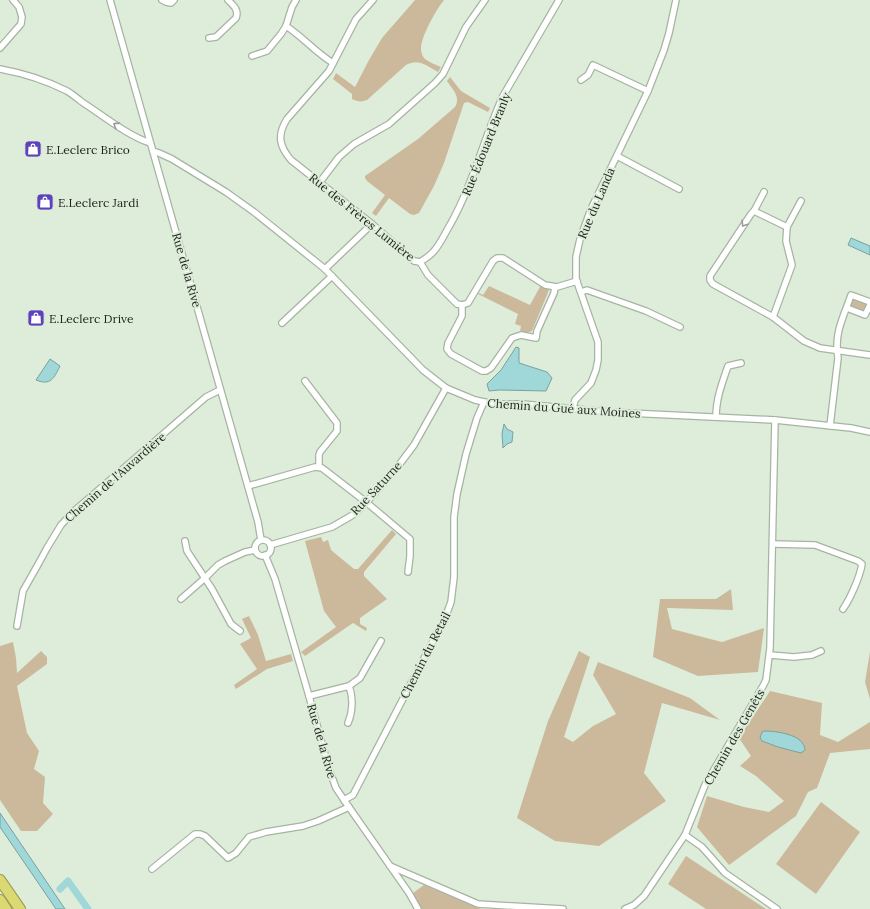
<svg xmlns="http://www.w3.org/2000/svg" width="870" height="909" font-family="Lora,serif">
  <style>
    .green { fill: #ccb99b }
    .water { fill: #a0d7d8; stroke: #79a19f }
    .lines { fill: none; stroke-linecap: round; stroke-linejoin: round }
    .canal { stroke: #a0d7d8; stroke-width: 7 }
    .street-casing { stroke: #a6b4a2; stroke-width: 8 }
    .highway-casing { stroke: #989954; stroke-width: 12 }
    .street { stroke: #fff; stroke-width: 5.5 }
    .highway { stroke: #dad972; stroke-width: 10 }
    .oneway { stroke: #999c98 }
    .labels { text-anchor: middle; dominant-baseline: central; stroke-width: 4; stroke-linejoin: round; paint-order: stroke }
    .street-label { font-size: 12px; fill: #1d221b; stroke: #deedda }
    .poi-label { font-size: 12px; fill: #1d221b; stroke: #deedda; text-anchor: start }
  </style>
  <rect width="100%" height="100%" fill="#deedda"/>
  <g class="green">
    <path d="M415,0h29c-8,10 -23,36 -23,49 0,3 1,6 3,9 4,4 12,7 17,9l-3,5c-11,-6 -19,-14 -32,-7l-39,35c-5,2 -9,2 -15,-1v-5l-19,-15 3,-6 19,14 14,-27 13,-22z"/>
    <path d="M450,77l11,14 29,17 -2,4 -20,-10 -4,1 -20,60 -10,23 -15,27 -5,2 -4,-1 -21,-16 -13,18 -4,-3 13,-18 -18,-14 -2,-3v-2l53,-37 37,-32c6,-10 -2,-17 -8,-26z"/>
    <path d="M541,285l6,3 2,2 -17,41 -5,2 -7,-2 1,-5 -6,-2 3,-10 -40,-20 1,-1 4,2 6,-9 41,19z"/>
    <path d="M854,298l12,5 1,2 -2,5 -2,1 -13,-4v-2l2,-6z"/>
    <path d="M392,530l4,4 -32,38v4l23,23 -27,19v6l7,4 -1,3 -13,-8 -48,33 -4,-4 35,-25 -12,-16 -19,-70 16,-4 2,5 5,-2 3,10 23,19h4z"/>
    <path d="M731,589l2,21 -66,-2 5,21 50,13 42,-14 -6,44 -60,4 -45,-19 7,-58h56z"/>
    <path d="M249,616l9,19 8,26 25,-7 2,7 -26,8 -31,20 -2,-4 23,-16 -17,-25 11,-6 -9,-19z"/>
    <path d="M13,642l3,16 1,15 24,-22 6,6v7l-30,22 10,47 12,18 -5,18 11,8 -2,26 10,11 -16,17h-16l-21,-31v-154z"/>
    <path d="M579,651l11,6 -26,80 9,5 20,-16 23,-12 -23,-39 5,-13 92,36 30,22 -58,-17 -18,70 22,28 -67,45 -44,-5 -38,-23 31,-97z"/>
    <path d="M870,652v47l-5,-17z"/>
    <path d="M770,691l52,12 -2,32 18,7 32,-20v27l-40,4 -13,35 -9,4 -12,24 -67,49 -32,-38 10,-31 37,11 25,5 15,-11 -28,-25 -16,-10 11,-10 -12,-18z"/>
    <path d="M821,802l39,30 -44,62 -40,-30z"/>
    <path d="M686,856l80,53h-60l-38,-25z"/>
    <path d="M424,885l57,24h-59l-9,-16z"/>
  </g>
  <g class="water">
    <path d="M851,238l19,8v9l-22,-10z"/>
    <path d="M516,347l3,1v15l28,9 5,6 -6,13 -47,-1 -10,1 -2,-7 14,-14z"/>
    <path d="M50,359l10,7c-6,12 -9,20 -24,14z"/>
    <path d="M504,424l3,5 6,3 -1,10 -5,2 -4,4 -1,-14z"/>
    <path d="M765,731c10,0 33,3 38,13 1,2 2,4 2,6l-4,3 -23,-6 -16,-6 -2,-3 2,-6z"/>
    <path d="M0,813l63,93 2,3h-9l-56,-82z"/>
  </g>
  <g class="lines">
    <path class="canal" d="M60,889l8,-8 20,28"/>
    <g class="street-casing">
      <g id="street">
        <path d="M110,0l148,522 3,18"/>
        <path d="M162,0l4,2 5,1 3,-3"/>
        <path d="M373,0l-17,19 -27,52 -42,48c-10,16 -8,27 4,41l81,64 42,37 6,1 8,13 29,29 5,1 6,-2 25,-42 4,-3h6l42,27 12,2 20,-6"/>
        <path d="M286,26c17,11 30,27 47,37"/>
        <path d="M209,38l7,-1 20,-19c3,-8 -2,-12 -8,-18"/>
        <path d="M0,48l21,-24 1,-7 -3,-10 -6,-7"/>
        <path d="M252,56l15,-5 14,-17 5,-8 6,-19 4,-7"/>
        <path d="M0,69c22,4 47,12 67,22 5,3 10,7 15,11 20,13 46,34 68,41"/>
        <path d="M581,80l7,-5 5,-10 55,26"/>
        <path d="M153,151l6,2 13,6 54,33 28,20 71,57 98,101 23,18 29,12 9,2 17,2h22l85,8 167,8 76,8 19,4"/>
        <path d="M617,156l62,33"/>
        <path d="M320,182l19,-25 15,-13 35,-20 46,-41 8,-9 23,-47 19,-27"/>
        <path d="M801,201l-14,26 -1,14 6,24 -19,52 31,24 16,7 50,7"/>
        <path d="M754,211l10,-19"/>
        <path d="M420,262c5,-3 10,-6 14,-11 7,-8 11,-18 16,-26 23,-41 34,-87 53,-129l56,-96"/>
        <path d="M325,269l47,-45"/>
        <path d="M581,292l6,-2 59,21 34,16"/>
        <path d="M462,305v11l-14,27 -1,6 4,5 31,17h4l5,-3 21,-30 9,-3 15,3 1,-7 17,-38 1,-6"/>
        <path d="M847,308l18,7 5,-10"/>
        <path d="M773,317l-60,-33 -3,-4v-4l41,-62 3,-3 33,16"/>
        <path d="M282,323l50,-47"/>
        <path d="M305,381l32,42v8l-17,21 -1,3v12"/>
        <path d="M573,408l2,-8 16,-17 5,-13 2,-10v-18l-22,-63v-22l4,-18 11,-30 57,-118 16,-41 5,-17 7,-33"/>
        <path d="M716,417c0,-18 6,-34 12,-51l13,-3"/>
        <path d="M830,426l8,-68c-4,-26 5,-39 13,-63l19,7"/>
        <path d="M248,486l67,-19 7,1 44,34 44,37v17l-2,16"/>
        <circle cx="263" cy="548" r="8"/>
        <path d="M185,541l2,10 25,38 19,35 9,7"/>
        <path d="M773,544l42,1 43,16 4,3c-2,13 -12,35 -19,45"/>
        <path d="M270,545l62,-18 19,-11 6,-4 17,-18 22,-25 18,-24 32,-57"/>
        <path d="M265,555l10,24 34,117 20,73 7,19 8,12 65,93 9,16"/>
        <path d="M181,599l24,-21 13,-13 7,-4 20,-9 10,-2"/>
        <path d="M17,626l6,-35 17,-30 7,-13 14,-23 13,-14 28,-24 104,-90 14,-7"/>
        <path d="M770,655l24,2 18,-2 9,-4"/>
        <path d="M309,696l40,-10 11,-8 21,-37"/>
        <path d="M348,723c5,-12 5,-26 1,-37"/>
        <path d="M344,800l9,-5 92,-177 6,-16 3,-25v-60l3,-23 9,-40 11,-36 7,-16"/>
        <path d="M685,835l17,12 23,26 52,36"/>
        <path d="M390,866l88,38 85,5"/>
        <path d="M152,869l43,-35h5l5,2 23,22 8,-5 13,-16 17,-5 37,-6 15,-5 31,-14"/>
        <path d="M625,909l9,-4 10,-9 41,-61 20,-50 58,-99 3,-6 4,-32 5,-228"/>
      </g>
    </g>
    <g class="highway-casing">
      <g id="highway">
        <path d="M0,880l20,29"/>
        <path d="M0,900l6,9"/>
      </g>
    </g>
    <use href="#street" class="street"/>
    <use href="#highway" class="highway"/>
  </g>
  <defs><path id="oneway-chevron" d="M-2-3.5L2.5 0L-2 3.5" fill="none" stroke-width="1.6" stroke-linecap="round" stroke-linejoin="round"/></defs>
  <g class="oneway">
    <use href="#oneway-chevron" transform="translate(116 125) rotate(-147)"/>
    <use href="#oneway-chevron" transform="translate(744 224) rotate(123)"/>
  </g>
  <defs>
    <g id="shop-square" transform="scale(0.9)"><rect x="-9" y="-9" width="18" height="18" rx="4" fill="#5d43bb" stroke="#deedda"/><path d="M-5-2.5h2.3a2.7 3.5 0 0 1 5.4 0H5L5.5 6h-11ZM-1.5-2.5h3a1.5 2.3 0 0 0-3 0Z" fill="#fff"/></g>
  </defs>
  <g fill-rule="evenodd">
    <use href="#shop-square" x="33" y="149"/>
    <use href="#shop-square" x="45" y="202"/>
    <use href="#shop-square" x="36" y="318"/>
  </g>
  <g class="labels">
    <g class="street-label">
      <text transform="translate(486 144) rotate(-68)">Rue Édouard Branly</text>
      <text transform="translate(596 203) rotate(-67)">Rue du Landa</text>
      <text transform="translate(362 217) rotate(39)">Rue des Frères Lumière</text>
      <text transform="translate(187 270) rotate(74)">Rue de la Rive</text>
      <text transform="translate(564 408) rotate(4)">Chemin du Gué aux Moines</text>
      <text transform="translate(115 477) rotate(-41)">Chemin de l'Auvardière</text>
      <text transform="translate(376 488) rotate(-47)">Rue Saturne</text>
      <text transform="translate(425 655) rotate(-63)">Chemin du Retail</text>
      <text transform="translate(734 737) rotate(-60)">Chemin des Genêts</text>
      <text transform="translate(322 741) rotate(74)">Rue de la Rive</text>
    </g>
    <g class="poi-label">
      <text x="46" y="149">E.Leclerc Brico</text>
      <text x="58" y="202">E.Leclerc Jardi</text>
      <text x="49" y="318">E.Leclerc Drive</text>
    </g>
  </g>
</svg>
